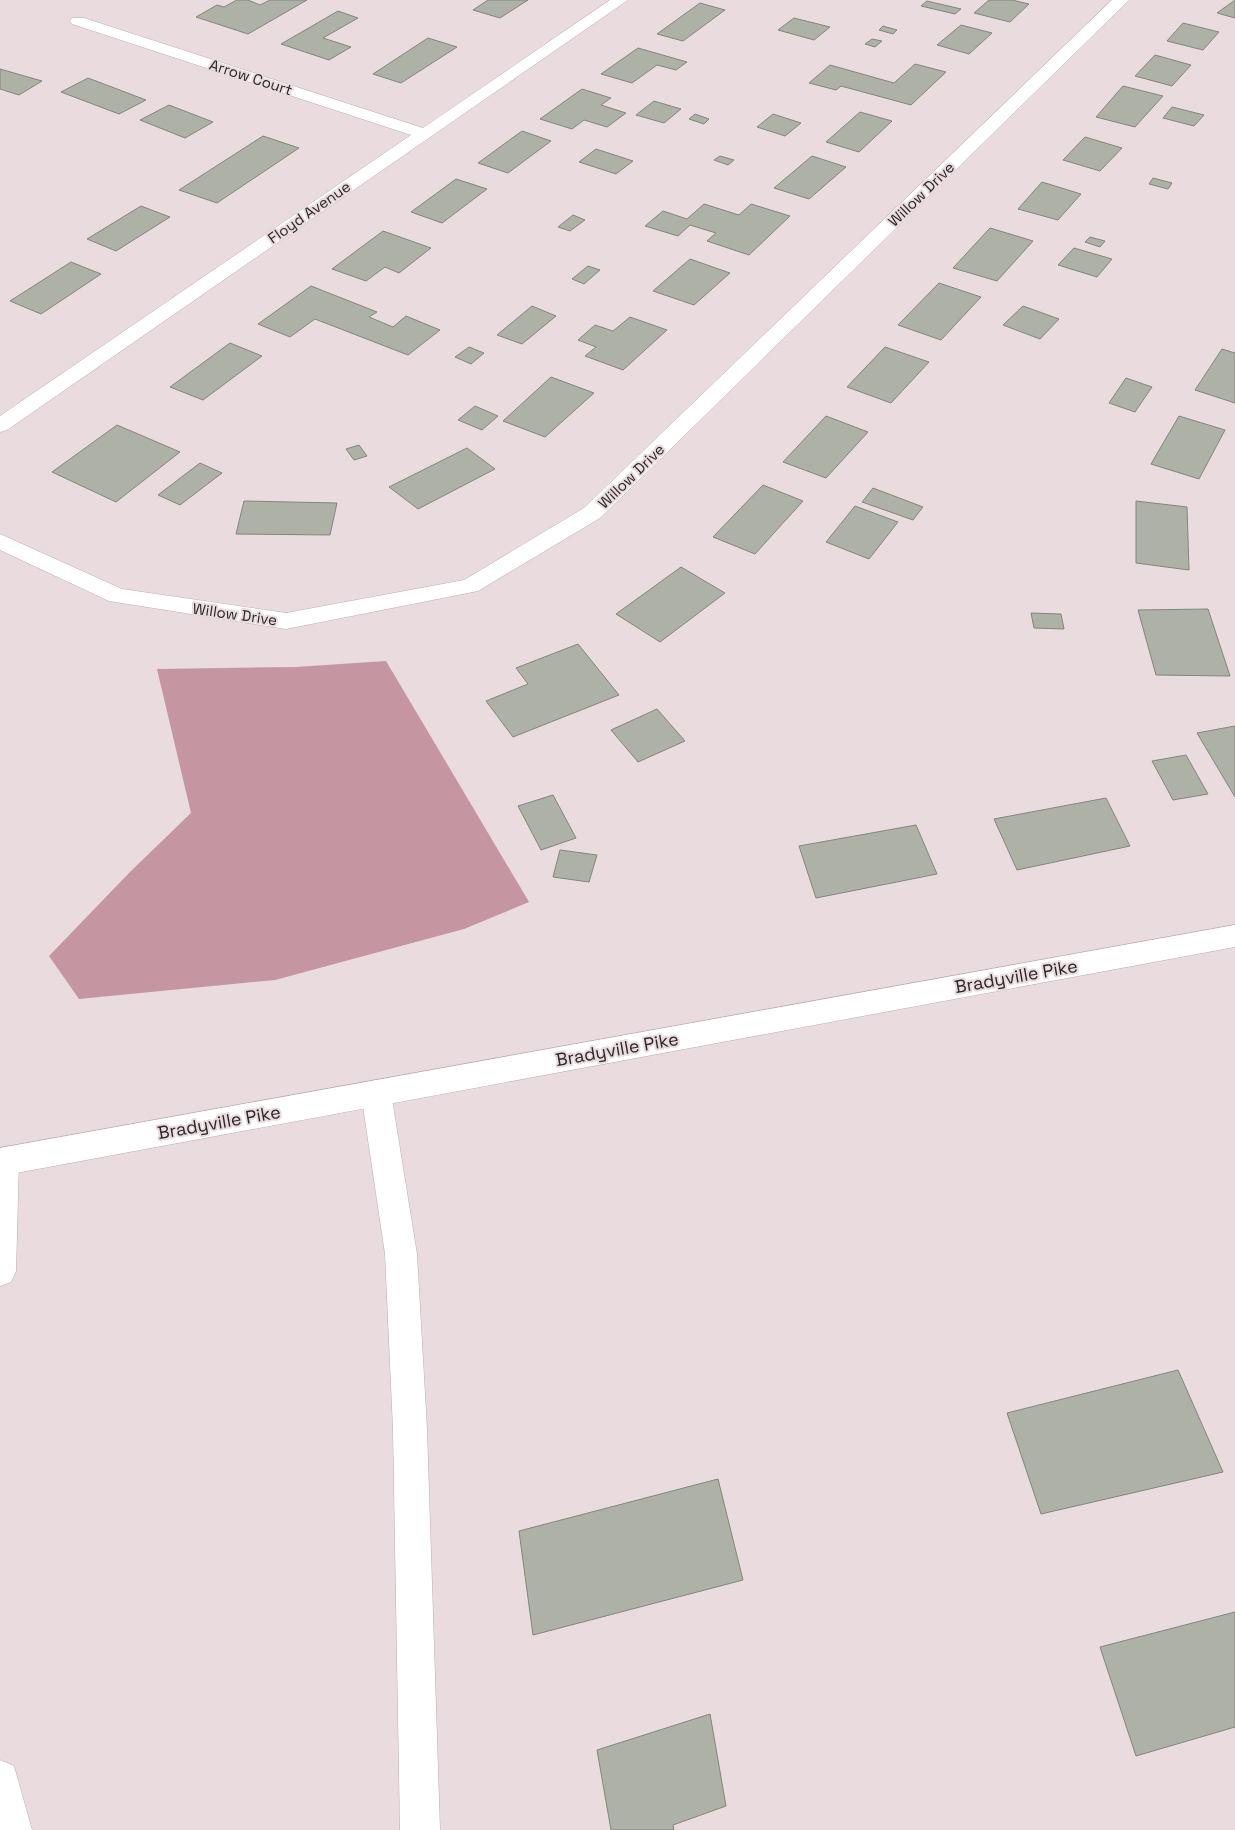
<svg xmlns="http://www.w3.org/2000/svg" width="1235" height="1830" font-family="'Space Grotesk',sans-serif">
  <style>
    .forest { fill: #c595a2 }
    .building { fill: #aeb2a6; stroke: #82867b }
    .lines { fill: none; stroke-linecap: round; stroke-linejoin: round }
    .minor-casing { stroke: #bcaeb1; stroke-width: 1 }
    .major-casing { stroke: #bcaeb1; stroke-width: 1 }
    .minor { fill: #fff; fill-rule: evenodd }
    .major { fill: #fff; fill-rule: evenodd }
    .labels { text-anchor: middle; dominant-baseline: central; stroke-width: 4; stroke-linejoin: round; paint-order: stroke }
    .far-street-label { font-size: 15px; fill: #2c2728; stroke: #e9dbde }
    .street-label { font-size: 18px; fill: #2c2728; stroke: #e9dbde }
  </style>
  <rect width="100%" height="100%" fill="#e9dbde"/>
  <path class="forest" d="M386,661l143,241 -65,27 -189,51 -196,19 -30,-43 81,-84 61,-59 -34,-144 139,-2z"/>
  <g class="building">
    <path d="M237,0h11l12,5 10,-5h37l-59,34 -52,-17 21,-12 7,2z"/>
    <path d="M488,0h40l-28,18 -27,-8z"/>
    <path d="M989,0h23l17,4 -19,18 -36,-9z"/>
    <path d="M1235,0v18l-18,-5z"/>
    <path d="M927,1l34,8 -6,5 -34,-8z"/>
    <path d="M700,3l25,7 -42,31 -26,-7z"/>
    <path d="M338,11l20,7 -35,20 28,9 -22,13 -48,-16z"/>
    <path d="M794,18l36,9 -16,13 -36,-10z"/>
    <path d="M1183,23l36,9 -16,18 -36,-9z"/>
    <path d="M961,25l31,8 -23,21 -32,-9z"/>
    <path d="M883,26l14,4 -4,4 -14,-4z"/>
    <path d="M428,38l29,9 -56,36 -28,-9z"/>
    <path d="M872,39l10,2 -7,6 -10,-3z"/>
    <path d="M638,48l49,14 -11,8 -19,-5 -25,18 -31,-9z"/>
    <path d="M1155,55l36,10 -19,21 -37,-10z"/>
    <path d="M915,64l31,8 -35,33 -70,-19 -5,4 -27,-7 21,-18 64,18z"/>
    <path d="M0,69l42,12 -23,14 -19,-6z"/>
    <path d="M88,78l58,22 -27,14 -58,-22z"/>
    <path d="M1123,86l40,10 -28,31 -39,-10z"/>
    <path d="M582,89l29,9 -10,7 25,8 -19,14 -23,-7 -12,9 -32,-10z"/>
    <path d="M654,101l27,8 -17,14 -28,-8z"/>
    <path d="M169,105l44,17 -28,16 -45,-18z"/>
    <path d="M1172,107l32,8 -10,11 -31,-8z"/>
    <path d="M860,112l32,9 -33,31 -33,-10z"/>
    <path d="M695,114l14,5 -5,5 -15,-5z"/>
    <path d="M773,114l28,9 -16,13 -28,-9z"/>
    <path d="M522,131l29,10 -43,32 -30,-10z"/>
    <path d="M263,136l36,12 -82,55 -38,-13z"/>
    <path d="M1085,137l37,11 -22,23 -37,-11z"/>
    <path d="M596,149l37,12 -17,13 -37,-12z"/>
    <path d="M720,156l14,4 -6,5 -14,-5z"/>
    <path d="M812,156l34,11 -37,32 -35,-11z"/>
    <path d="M1153,178l19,5 -4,6 -19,-5z"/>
    <path d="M456,179l31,10 -45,34 -31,-11z"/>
    <path d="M1042,182l39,12 -23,26 -40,-11z"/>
    <path d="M704,204l35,11 12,-11 39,12 -41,39 -42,-14 9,-8 -26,-8 -12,11 -33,-10 18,-15 24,8z"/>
    <path d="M141,206l29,11 -54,34 -29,-12z"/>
    <path d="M573,215l12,5 -15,11 -12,-4z"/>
    <path d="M990,228l43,13 -36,40 -44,-13z"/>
    <path d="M383,231l48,17 -32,25 -14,-6 -19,14 -34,-12z"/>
    <path d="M1090,237l15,4 -5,6 -15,-5z"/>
    <path d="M1074,248l38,11 -15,18 -39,-12z"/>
    <path d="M690,259l40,14 -36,32 -41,-14z"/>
    <path d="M71,262l30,12 -60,40 -31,-13z"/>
    <path d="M588,266l12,4 -16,14 -12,-5z"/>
    <path d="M939,283l42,14 -40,43 -43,-15z"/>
    <path d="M311,286l66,26 -8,5 24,10 13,-11 34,14 -32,25 -93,-36 -25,18 -32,-13z"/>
    <path d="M532,306l24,10 -34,28 -25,-9z"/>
    <path d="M1023,306l36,13 -19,20 -37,-14z"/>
    <path d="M630,317l37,13 -44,40 -38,-14 11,-9 -18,-7 17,-15 18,6z"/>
    <path d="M230,343l32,13 -59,44 -33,-13z"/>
    <path d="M469,347l15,6 -13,11 -16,-7z"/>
    <path d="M885,347l44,15 -38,41 -44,-16z"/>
    <path d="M1222,349l13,4v50l-40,-13z"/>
    <path d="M551,377l43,16 -49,44 -42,-16z"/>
    <path d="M1126,378l26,9 -17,25 -26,-9z"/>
    <path d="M475,406l23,10 -16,14 -24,-10z"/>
    <path d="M826,416l42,16 -42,46 -43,-16z"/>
    <path d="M1179,416l46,14 -26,49 -48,-15z"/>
    <path d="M117,425l63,27 -64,50 -64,-30z"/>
    <path d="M359,445l8,11 -13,4 -8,-11z"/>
    <path d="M467,448l28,21 -77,40 -29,-22z"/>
    <path d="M200,463l22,10 -42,32 -22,-10z"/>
    <path d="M763,485l40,16 -48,53 -42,-17z"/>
    <path d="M873,488l50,19 -10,13 -51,-18z"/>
    <path d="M244,501l93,2 -7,32 -94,-1z"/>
    <path d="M1136,501l51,6 2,63 -53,-7z"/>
    <path d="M855,506l43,16 -29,37 -43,-17z"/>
    <path d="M681,567l44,26 -65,49 -44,-28z"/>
    <path d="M1208,609l22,67 -74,-1 -18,-65z"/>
    <path d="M1031,613l30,1 3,15 -30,-1z"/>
    <path d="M578,644l41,51 -106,42 -27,-36 42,-17 -12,-16z"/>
    <path d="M657,709l28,32 -47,21 -27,-32z"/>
    <path d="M1235,726v71l-38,-64z"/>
    <path d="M1186,755l22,39 -35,6 -21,-39z"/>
    <path d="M553,795l23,43 -35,12 -23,-44z"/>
    <path d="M1106,798l24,48 -113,24 -23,-51z"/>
    <path d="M916,825l21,49 -121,24 -17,-52z"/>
    <path d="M560,850l37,5 -8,27 -36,-5z"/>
    <path d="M1178,1370l45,102 -182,42 -34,-101z"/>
    <path d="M718,1479l25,101 -210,55 -14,-104z"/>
    <path d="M1235,1612v115l-99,29 -36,-109z"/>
    <path d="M710,1714l16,92 -53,19 1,5h-63l-14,-80z"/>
  </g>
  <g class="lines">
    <g class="minor-casing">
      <g id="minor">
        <path d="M610,0h18l-621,430 -7,2v-16l411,-281 -339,-111 -2,-3 2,-3h12l339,110z"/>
        <path d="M1112,0h17l-529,518 -122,73 -192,38 -177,-28 -109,-51v-16l122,55 164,24 178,-33 120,-72z"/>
        <path d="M376,1080l11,4 4,9 26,161 10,175 13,401h-40l-7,-401 -8,-175 -24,-161 4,-9z"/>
        <path d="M4,1147l11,4 4,10 -3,110 -5,11 -11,4v-137z"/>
        <path d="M0,1760l14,6 18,64h-32z"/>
      </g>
    </g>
    <g class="major-casing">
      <path id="major" d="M1235,925v22l-1235,229v-28z"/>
    </g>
    <use href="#minor" class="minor"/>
    <use href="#major" class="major"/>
  </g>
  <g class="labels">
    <g class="far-street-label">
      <text transform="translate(251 77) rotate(18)">Arrow Court</text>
      <text transform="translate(921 194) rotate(-44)">Willow Drive</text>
      <text transform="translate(309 212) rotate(-35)">Floyd Avenue</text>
      <text transform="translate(631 476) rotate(-44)">Willow Drive</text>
      <text transform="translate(235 614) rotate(8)">Willow Drive</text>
    </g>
    <g class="street-label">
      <text transform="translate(1016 976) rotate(-10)">Bradyville Pike</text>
      <text transform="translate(617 1049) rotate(-10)">Bradyville Pike</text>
      <text transform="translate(219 1122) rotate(-10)">Bradyville Pike</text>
    </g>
  </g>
</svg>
